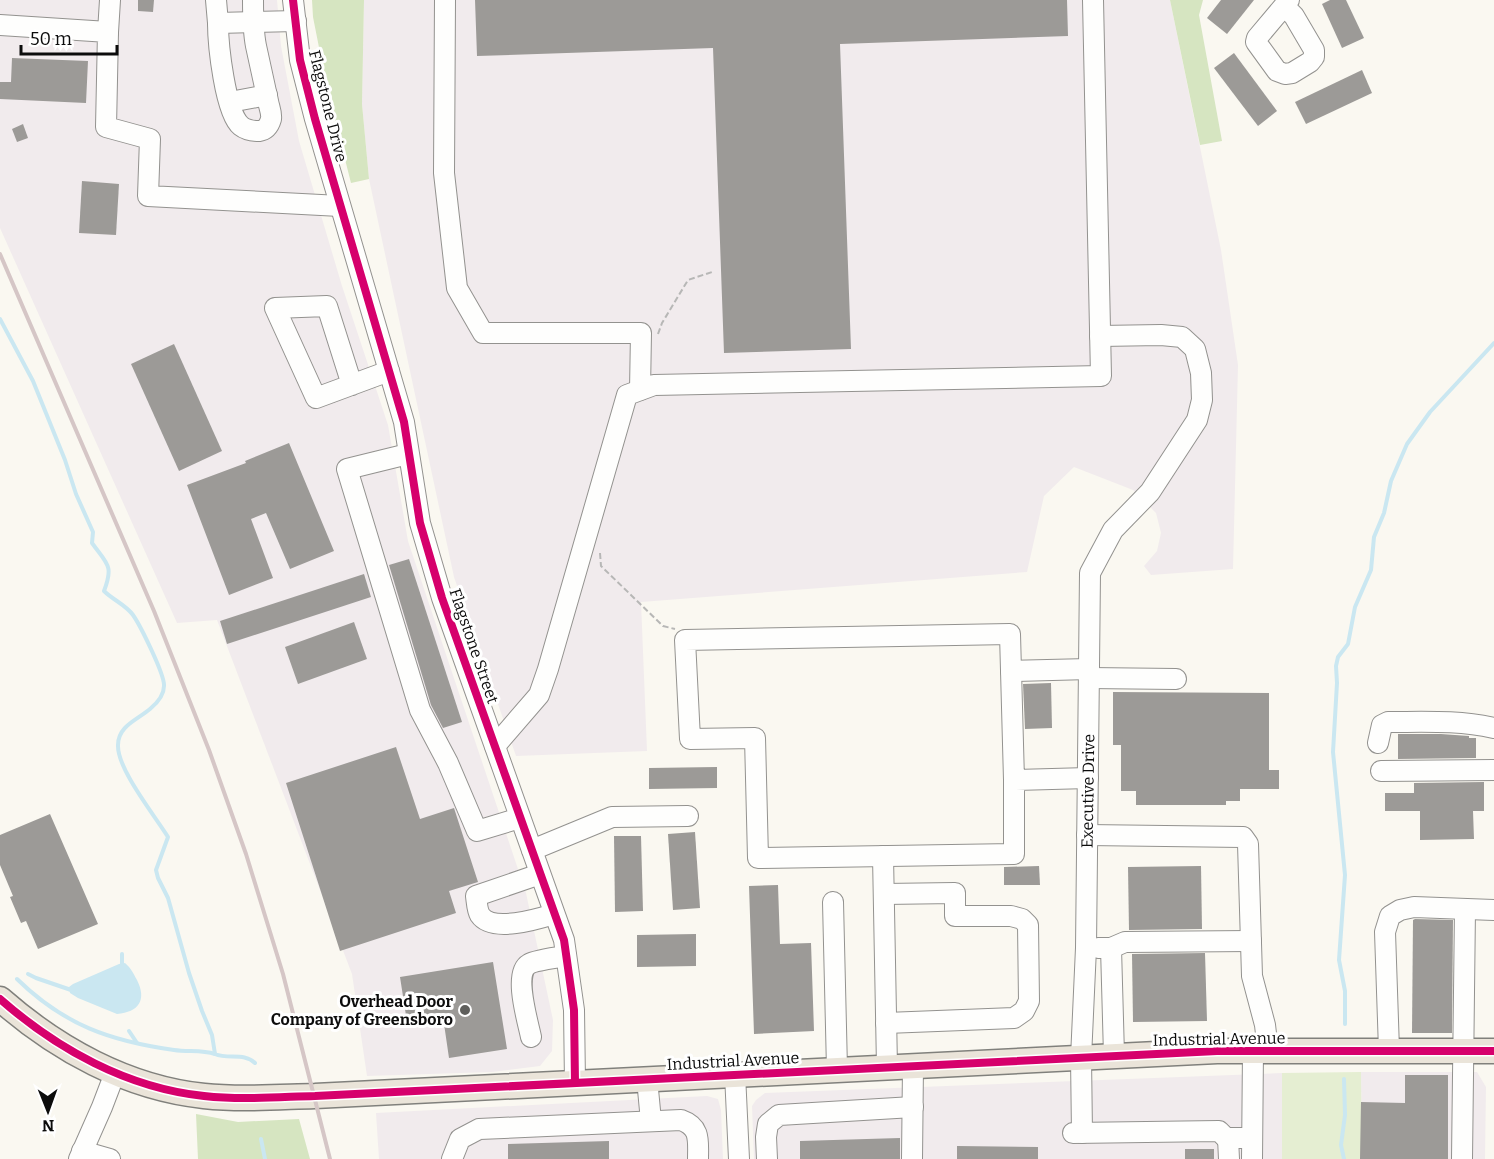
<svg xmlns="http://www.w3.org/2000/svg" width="1494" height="1159" font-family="Bitter,serif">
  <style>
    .industrial { fill: #f1ebed }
    .green { fill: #e5eed2 }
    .forest { fill: #d6e5c1 }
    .water { fill: #cae7f1 }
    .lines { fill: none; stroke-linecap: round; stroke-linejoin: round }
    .stream { stroke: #cae7f1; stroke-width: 4 }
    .building { fill: #9c9a97 }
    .minor-casing { stroke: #93928f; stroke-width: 22 }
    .major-casing { stroke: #80807c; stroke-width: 27 }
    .path { stroke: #b7b7b6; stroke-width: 2; stroke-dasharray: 6 3; stroke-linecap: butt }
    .minor { stroke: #fefefd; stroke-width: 20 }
    .major { stroke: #eae4d9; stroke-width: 24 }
    .rail { stroke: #d5c6c6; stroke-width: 4 }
    .cycleway-casing { stroke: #fff; stroke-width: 11 }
    .cycleway { stroke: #d6006c; stroke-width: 8 }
    .poi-dot { fill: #5f5f5c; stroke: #fff; stroke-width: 2 }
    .labels { text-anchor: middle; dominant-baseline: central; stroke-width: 6; stroke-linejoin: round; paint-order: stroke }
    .street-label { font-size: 16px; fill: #0c0c0c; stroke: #fff }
    .poi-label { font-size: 16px; font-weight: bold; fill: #0c0c0c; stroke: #fff; text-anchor: end }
  </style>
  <rect width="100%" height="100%" fill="#faf8f1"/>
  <g class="industrial">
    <path d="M0,0h277l4,46 18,95 43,145 46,139 20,116 118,352 27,127 -1,31 -12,15 -48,6 -125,4 -15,-102 -135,-354 -40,3 -177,-395z"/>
    <path d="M364,0h806l51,250 17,115 -5,204 -82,6 -7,-9 13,-15 4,-18 -5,-20 -23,-23 -59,-23 -30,29 -17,76 -386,30 6,149 -131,5 -62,-179 -85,-398 -7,-75z"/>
    <path d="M1361,1072h116l9,15 -1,72h-123z"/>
    <path d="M1282,1073v86h-528l-2,-53 4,-6 9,-7z"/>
    <path d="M707,1096l11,3 3,11 2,49h-344l-3,-46z"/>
  </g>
  <path class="green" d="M1361,1072l1,87h-80v-86z"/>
  <g class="forest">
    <path d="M312,0h52l-2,104 7,75 -18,4 -24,-95 -14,-71z"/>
    <path d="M1170,0h33l-4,15 23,126 -22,4z"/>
    <path d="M196,1114l42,8 61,-3 11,40h-112z"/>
  </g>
  <path class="water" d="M125,963c6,5 8,10 12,17 10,20 2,32 -20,34l-39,-16 -8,-5 -1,-6 4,-3 46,-20z"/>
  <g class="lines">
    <g class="stream">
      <path d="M0,319l33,62 32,79 11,34 17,38 -1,11c15,21 22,22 12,48 9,9 22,14 29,24 7,10 32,60 31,71 0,9 -8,18 -14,23 -13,11 -32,17 -32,36 -1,24 37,71 50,92l-12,33 2,8 10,20 21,75 13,38 10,24 3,19c13,6 29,-2 40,9"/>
      <path d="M122,954v14"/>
      <path d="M28,974l8,4 38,13"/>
      <path d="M17,979c47,46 93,62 157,71 14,2 28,0 41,4"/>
      <path d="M1345,1024v-33l-6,-31 6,-85 -12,-123 4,-69 -1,-17 2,-9 10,-13 7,-37 16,-37 3,-33 10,-24 7,-32 16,-37 23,-32 64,-69"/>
      <path d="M129,1031l8,12"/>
      <path d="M261,1139l4,20"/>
      <path d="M1344,1159l-3,-14 4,-30 -1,-36"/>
    </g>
  </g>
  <g class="building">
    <path d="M138,0h16l-1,12 -15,-1z"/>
    <path d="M475,0h592l1,36 -228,8 11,305 -127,4 -11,-305 -236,8z"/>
    <path d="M1221,0h33l-27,34 -20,-16z"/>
    <path d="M1330,0h16l18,38 -22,10 -20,-44z"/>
    <path d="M1234,53l43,58 -19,15 -44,-58z"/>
    <path d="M12,58l76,3 -2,42 -86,-4v-17h11z"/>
    <path d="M1362,70l10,23 -66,31 -11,-22z"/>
    <path d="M23,124l5,14 -11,4 -5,-13z"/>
    <path d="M82,181l37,3 -3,51 -37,-2z"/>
    <path d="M174,344l48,107 -43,20 -48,-107z"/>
    <path d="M289,443l45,108 -44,18 -24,-56 -15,6 22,59 -44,17 -42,-110 59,-22 -1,-2z"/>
    <path d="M409,559l53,163 -19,6 -12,-23 -42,-140z"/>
    <path d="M364,574l7,23 -144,47 -7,-23z"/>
    <path d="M354,622l13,37 -69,25 -13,-37z"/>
    <path d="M1051,683l1,45 -27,1 -2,-45z"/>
    <path d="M1113,692l156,1v77h10v19h-39v12h-14v4h-90v-14h-15v-46h-8z"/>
    <path d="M1398,734h43l28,2v2h7v20l-78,1z"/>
    <path d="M396,747l24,72 34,-11 24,74 -29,9 7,22 -116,38 -54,-168z"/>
    <path d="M717,767v21l-68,1v-21z"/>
    <path d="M1484,782v29h-11l1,28 -54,1v-29h-35v-18h29v-10z"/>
    <path d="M50,814l48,110 -60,25 -12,-28 -5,2 -11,-26 3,-1 -13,-31v-30z"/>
    <path d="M695,832l5,76 -27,2 -5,-76z"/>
    <path d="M614,836h27l2,75 -28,1z"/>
    <path d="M1039,866l1,19h-36v-18z"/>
    <path d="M1201,866l1,63 -73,1 -1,-63z"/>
    <path d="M778,885l2,59 31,-1 3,88 -60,3 -5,-148z"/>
    <path d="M1415,919l38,1 -1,113h-40l1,-113z"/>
    <path d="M696,934v32l-59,1v-32z"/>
    <path d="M1205,953l2,68 -74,1 -1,-68z"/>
    <path d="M493,962l14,87 -58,9 -6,-41 -36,5 -7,-45z"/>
    <path d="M1405,1075h43v84h-88l1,-57 44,1z"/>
    <path d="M900,1138v21h-100v-18z"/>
    <path d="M609,1141v18h-101v-15z"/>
    <path d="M957,1146l81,1v12h-81z"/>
    <rect x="1185" y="1149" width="29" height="10"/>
  </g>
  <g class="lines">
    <g class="minor-casing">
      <g id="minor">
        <path d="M216,0l2,23 78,-2"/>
        <path d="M293,0l7,60 15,59 89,303 16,101 22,75 122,342 10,70 1,72"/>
        <path d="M445,0l-1,173 13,115 26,45h158l-1,57"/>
        <path d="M1284,6l10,10 20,34v7l-4,5 -18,11 -7,1 -8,-3 -21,-29 1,-4 32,-38"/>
        <path d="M218,23c0,21 7,90 23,103 5,4 12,5 18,5 7,-1 10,-5 12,-12 1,-6 -2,-12 -3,-18 -4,-18 -8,-37 -12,-55 -3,-15 -3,-30 -3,-46"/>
        <path d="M0,25l108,7 -2,95 44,12 -2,57 192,10"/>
        <path d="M108,32l2,-32"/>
        <path d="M230,102l37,-7"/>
        <path d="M352,385l-25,-79 -52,2 41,90 73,-27"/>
        <path d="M408,454l-61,15 73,241 28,53 29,68 43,-13"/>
        <path d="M1011,671l78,-2"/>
        <path d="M1089,678l87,1"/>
        <path d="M1378,743l4,-18 6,-3c36,0 71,-2 106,6"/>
        <path d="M495,746l44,-51 9,-26 79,-274 27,-10 447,-9 -8,-376"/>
        <path d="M1381,771l113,-1"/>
        <path d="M1014,780l-4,-146 -325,6 5,99 65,-1 3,120 256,-4v-74l74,-2"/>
        <path d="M1087,835l156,2 5,7 4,132 13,49 3,26"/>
        <path d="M532,850l80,-33 76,-1"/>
        <path d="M883,856l4,211"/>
        <path d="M540,874l-64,22c1,7 1,14 4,19 12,18 58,4 74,-1"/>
        <path d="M884,894l71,-1v23h56l11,3 6,6 1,76 -5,10 -10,7 -128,5"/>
        <path d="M833,902l4,167"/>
        <path d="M1098,948h13l3,107"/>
        <path d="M1111,948l14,-6 126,-1"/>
        <path d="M531,1037c-3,-15 -18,-64 -2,-73 5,-3 30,-7 37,-8"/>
        <path d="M1389,1050l-4,-118 5,-16 10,-6 14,-3 80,3"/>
        <path d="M735,1074l4,85"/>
        <path d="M647,1079l4,42"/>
        <path d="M1073,1133l146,-2 7,7h26"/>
        <path d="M1082,1133l-1,-75 5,-110 4,-375 23,-43 37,-38 47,-72 5,-20 -1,-27 -6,-24 -13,-12 -21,-2 -61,1"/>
        <path d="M1228,1138l1,21"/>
        <path d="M82,1151l28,8"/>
        <path d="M79,1159l23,-52 13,-34"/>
        <path d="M452,1159l8,-20 19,-10 202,-9c20,7 17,21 17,39"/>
        <path d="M767,1159l-1,-22 2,-13 11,-9 134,-8"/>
        <path d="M912,1159l1,-93"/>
        <path d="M1252,1159l1,-108"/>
        <path d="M1462,1159l3,-250"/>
      </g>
    </g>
    <g class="major-casing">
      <path id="major" d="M0,999c57,50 127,89 204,97 37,4 74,1 111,0l902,-45h277"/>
    </g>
    <g class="path">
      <path d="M658,334l4,-11 26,-43 24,-8"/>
      <path d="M600,553l1,13 62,60 12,3"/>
    </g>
    <use href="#minor" class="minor"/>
    <use href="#major" class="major"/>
    <path class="rail" d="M0,254l154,357 55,139 37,104 37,120 47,185"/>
    <g class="cycleway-casing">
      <g id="cycleway">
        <path d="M293,0l7,60 15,59 89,303 16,101 22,75 122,342 10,70 1,72"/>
        <path d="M0,999c57,50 127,89 204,97 37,4 74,1 111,0l902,-45h277"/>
      </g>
    </g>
    <use href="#cycleway" class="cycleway"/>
  </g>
  <circle class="poi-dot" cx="465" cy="1010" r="6"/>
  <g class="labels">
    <g class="street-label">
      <text transform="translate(328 106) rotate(76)">Flagstone Drive</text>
      <text transform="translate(474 646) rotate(71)">Flagstone Street</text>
      <text transform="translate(1088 791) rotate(-89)">Executive Drive</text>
      <text transform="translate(1219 1039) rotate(-1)">Industrial Avenue</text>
      <text transform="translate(733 1061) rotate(-3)">Industrial Avenue</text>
    </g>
    <g class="poi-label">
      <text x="453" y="1001">Overhead Door<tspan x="453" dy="18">Company of Greensboro</tspan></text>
    </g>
  </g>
  <g transform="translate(48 1111) rotate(179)" stroke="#ffffff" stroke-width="4.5" paint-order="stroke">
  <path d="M0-4.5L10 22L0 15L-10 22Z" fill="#0c0c0c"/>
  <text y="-9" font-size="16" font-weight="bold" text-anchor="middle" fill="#0c0c0c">N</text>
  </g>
  <path d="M21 45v9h96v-9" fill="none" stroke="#0c0c0c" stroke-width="3"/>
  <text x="30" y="45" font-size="18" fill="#0c0c0c" stroke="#ffffff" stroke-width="4.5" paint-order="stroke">50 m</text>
</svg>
